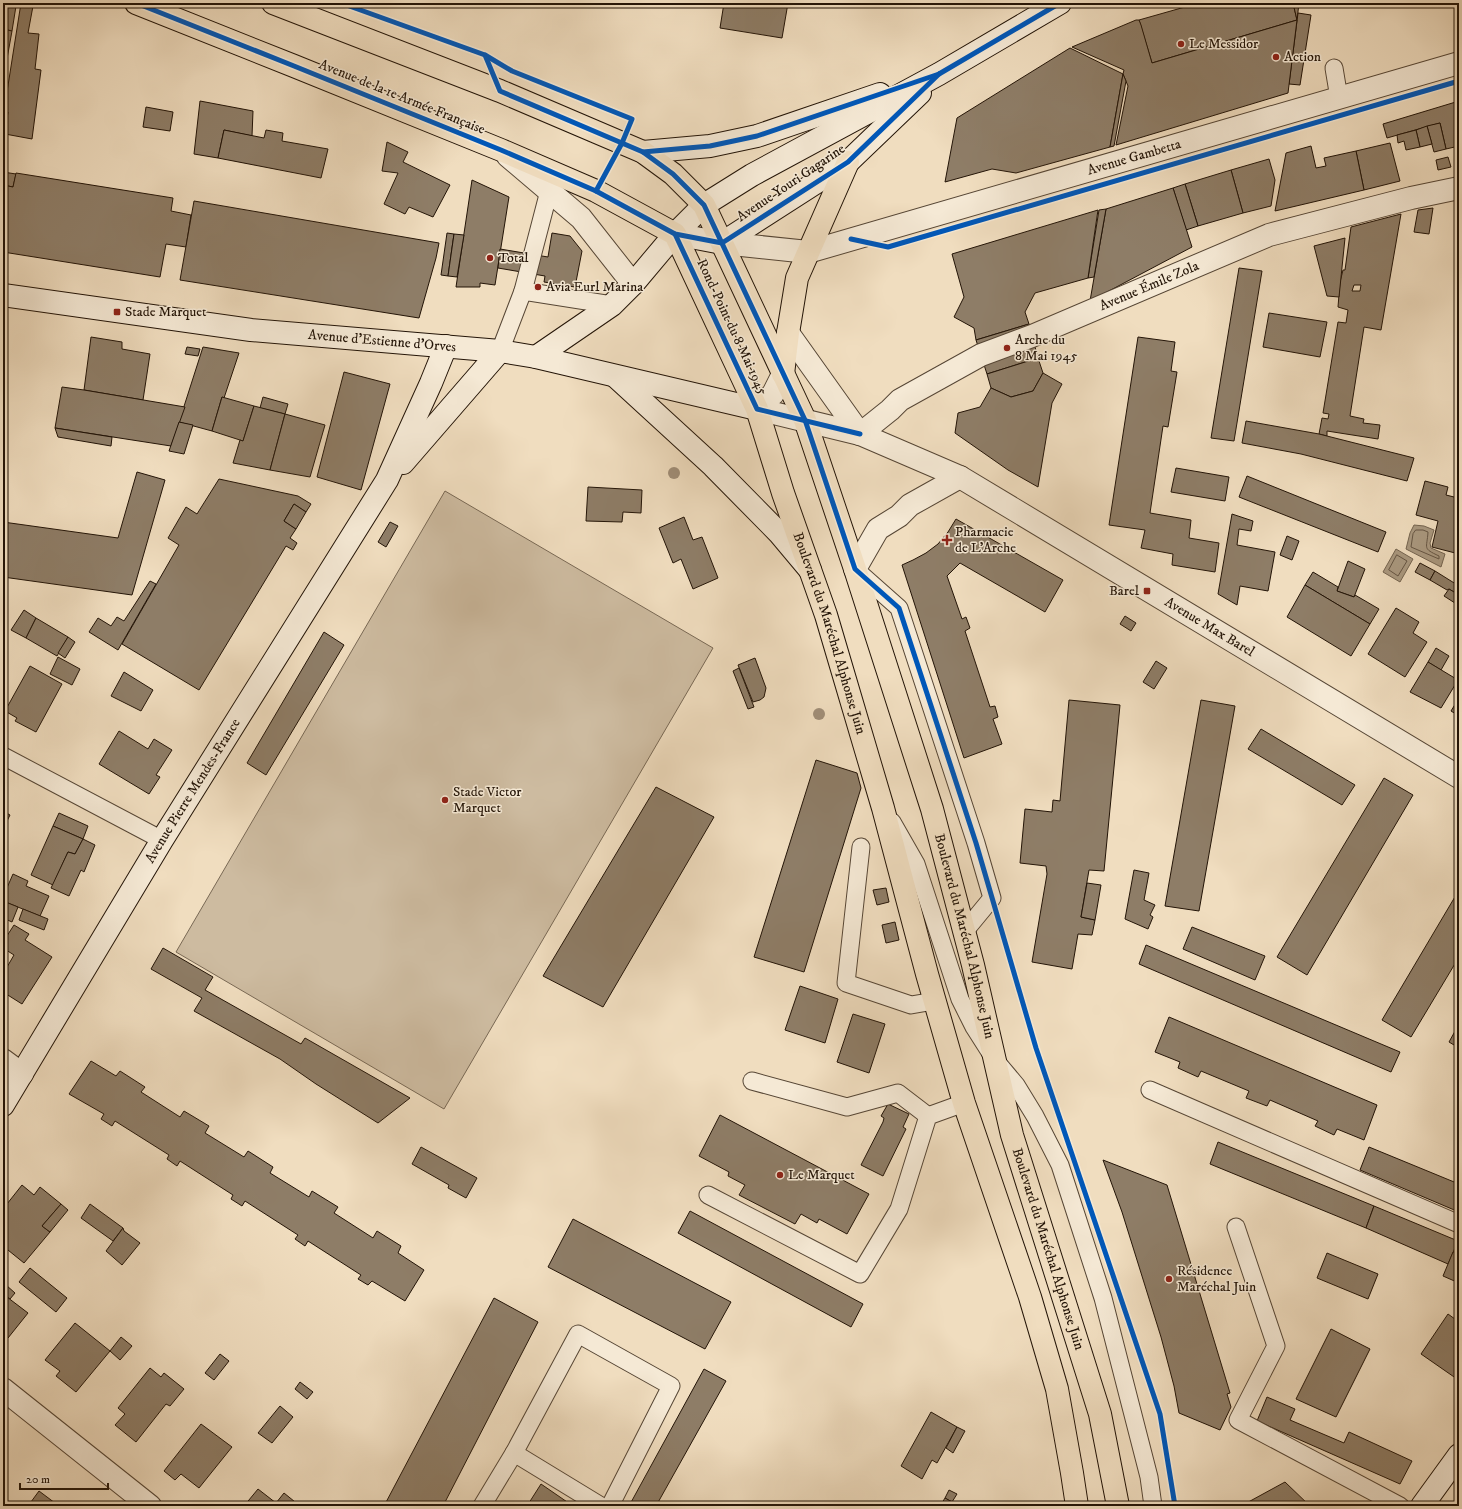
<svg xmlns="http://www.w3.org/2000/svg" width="1462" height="1509" font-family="'IM FELL DW Pica',serif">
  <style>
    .green { fill: #cdbba0; stroke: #786854 }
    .water { fill: #aa9980; stroke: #746450 }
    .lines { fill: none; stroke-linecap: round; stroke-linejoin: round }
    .shore { stroke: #665644; stroke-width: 1 }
    .building { fill: #8e7d67; stroke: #231407; fill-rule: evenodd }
    .lane-casing { stroke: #564635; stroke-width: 19 }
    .street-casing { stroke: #564635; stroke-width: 24 }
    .secondary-casing { stroke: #231407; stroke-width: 24 }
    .primary-casing { stroke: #231407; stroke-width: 24 }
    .lane { stroke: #f5e9d5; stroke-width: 17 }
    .street { stroke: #f5e9d5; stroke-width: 22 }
    .secondary { stroke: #f5e9d5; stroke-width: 22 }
    .primary { stroke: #f0ddbf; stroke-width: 22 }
    .cycleway-casing { stroke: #f5e9d5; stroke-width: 8 }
    .cycleway { stroke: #0057b8; stroke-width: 5 }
    .tree { fill: #a08e78 }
    .poi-dot { fill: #8f2418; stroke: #f5e9d5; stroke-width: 1.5 }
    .labels { text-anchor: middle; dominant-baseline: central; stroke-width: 3; stroke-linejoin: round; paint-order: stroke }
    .poi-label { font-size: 14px; fill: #231407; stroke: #f5e9d5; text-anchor: start }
    .street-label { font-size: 14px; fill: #231407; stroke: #f5e9d5 }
  </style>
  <rect width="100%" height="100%" fill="#f0ddbf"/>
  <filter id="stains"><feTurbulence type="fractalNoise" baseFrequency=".005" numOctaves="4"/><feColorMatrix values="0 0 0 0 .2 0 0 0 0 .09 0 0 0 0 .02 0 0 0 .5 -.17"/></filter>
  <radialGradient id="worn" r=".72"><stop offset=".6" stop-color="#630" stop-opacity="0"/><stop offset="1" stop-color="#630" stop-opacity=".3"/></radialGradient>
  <path class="green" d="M445,491l268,157 -269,461 -268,-157z"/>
  <g class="water">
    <path d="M1414,525l10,1 10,4 -4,13 1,5 14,6 -4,13 -35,-18 4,-16z"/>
    <path d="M1396,549l17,10 -13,23 -17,-10z"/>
  </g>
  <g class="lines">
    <g class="shore">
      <path d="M1416,530h7l5,2c-1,17 -6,16 11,24v3l-28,-12 2,-13z"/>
      <path d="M1397,555l10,6 -9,15 -9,-6z"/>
    </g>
  </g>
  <g class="building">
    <path d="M3,3l13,3 -4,25 -9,-2z"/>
    <path d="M21,3l12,3 -5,27 11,1 -4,35 6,1 -9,69 -27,-5v-3h-2v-13l4,1 1,-7 -4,-1z"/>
    <path d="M724,3h64l-6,35 -62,-10z"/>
    <path d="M1199,3h94l4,17 -145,43 -13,-43z"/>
    <path d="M1293,3h6l-2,17z"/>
    <path d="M1298,13l13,2 -11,70 -11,-1z"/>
    <path d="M1136,20h3l2,5 11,38 145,-43 -9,73 -172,52 12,-59 -5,-12 1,-4 -52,-23z"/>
    <path d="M3,29l9,2 -9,50z"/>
    <path d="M1070,48l53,26 -13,73 -94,26 -24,-4 -47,13 12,-64z"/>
    <path d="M1123,74l3,7 -12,65 -4,1z"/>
    <path d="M200,101l53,10 -1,25 -28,-6 -6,28 -24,-4z"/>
    <path d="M1459,101v45l-13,3 -6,-26 -53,15 -4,-14z"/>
    <path d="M146,107l27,5 -3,19 -27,-4z"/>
    <path d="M1440,123l6,26 -12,3 -7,-26z"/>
    <path d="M1427,126l5,18 -12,3 -4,-17z"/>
    <path d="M224,130l40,8 2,-8 17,3 -1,8 46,8 -7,29 -103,-20z"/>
    <path d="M1416,130l4,17 -14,3 -2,-9 -6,2 -1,-8z"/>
    <path d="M387,142l21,10 -5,10 47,23 -17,32 -24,-10 -4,7 -21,-10 14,-31 -16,-2z"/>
    <path d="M1390,143l10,38 -36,9 -8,-39z"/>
    <path d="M1311,146l5,22 10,-2 -2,-8 32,-7 8,39 -89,21 11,-58z"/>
    <path d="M1448,157l3,10 -13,3 -2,-10z"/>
    <path d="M1269,159l6,21 -4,26 -28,7 -12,-43z"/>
    <path d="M1231,170l12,43 -45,13 -13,-42z"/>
    <path d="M3,172l13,2 -3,13 -10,-2z"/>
    <path d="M16,173l157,25 -2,13 20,4 -5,32 -20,-3 -6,33 -157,-25v-67l10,2z"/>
    <path d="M472,180l37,17 -1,6 -13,82 -15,-2v4h-24z"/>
    <path d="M1185,184l13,42 -12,4 -13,-42z"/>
    <path d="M1173,188l19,59 -102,54 16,-92z"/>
    <path d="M194,201l245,42 -3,15 -17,60 -239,-38z"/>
    <path d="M1433,208l-4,26 -15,-2 4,-22z"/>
    <path d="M1106,209l-12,68 -6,1 11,-68z"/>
    <path d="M1098,210l-10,68 -53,15 -10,19 4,12 -53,16 -2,-12 -20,-11 10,-20 -12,-43z"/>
    <path d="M1401,214l-20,116 -17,-3 -14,89 14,3 -1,4 17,2 -2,14 -51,-8v5l-8,-2 3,-16 6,1 1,-5 -6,-1 15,-91 8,1 2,-13 -10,-3 2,-25 3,-12h2l6,-43zM1354,285h7l-1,6h-8z"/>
    <path d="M447,233l7,1 -6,42 -7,-1z"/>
    <path d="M552,233l18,3 12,15 -7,36 -31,-5 1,-6 -47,-8 2,-19 48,8z"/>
    <path d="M454,234l10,1 -7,42 -9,-1z"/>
    <path d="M1345,238l-6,59 -12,-1 -13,-50z"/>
    <path d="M1239,268l23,3 -28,170 -23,-3z"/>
    <path d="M1269,313l58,9 -7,35 -57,-10z"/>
    <path d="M1029,324l9,34 -51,16 -11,-34z"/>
    <path d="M91,337l31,5v7l28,5 -7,46 -59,-10z"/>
    <path d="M1138,337l37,5 -4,29 6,1 -9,55 -5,-1 -13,87 41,7 -2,18 30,5 -4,29 -43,-7 1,-11 -32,-6 4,-18 -36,-5z"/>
    <path d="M187,347l13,2 -2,7 -13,-2z"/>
    <path d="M203,347l36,6 -15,45 -2,-1 -10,34 -33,-9z"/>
    <path d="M1038,358l5,15 -10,18 -22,6 -20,-9 -4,-14z"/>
    <path d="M344,372l46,12 -29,106 -44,-13z"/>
    <path d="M1043,373l19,11 -10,19 -14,84 -30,-17 -53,-37 3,-20 22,-6 11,-19 20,9 22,-6z"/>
    <path d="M62,387l22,3 101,17 -14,39 -116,-18z"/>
    <rect x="3" y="391" width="2" height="21"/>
    <path d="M222,397l32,9 -11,35 -31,-10z"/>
    <path d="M263,397l25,7 -3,10 -25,-6z"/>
    <path d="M254,406l31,8 -15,56 -37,-7 7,-23 3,1z"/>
    <path d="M3,412h2l-2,27z"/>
    <path d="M285,414l40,11 -15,52 -40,-7z"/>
    <path d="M1246,421l73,13 95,24 -7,23 -106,-27 -59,-11z"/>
    <path d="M179,422l14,3 -9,29 -15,-3z"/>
    <path d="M55,428l57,9 -1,9 -53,-9z"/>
    <path d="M1176,468l53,9 -4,24 -54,-9z"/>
    <path d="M137,472l28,8 -33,115 -129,-18v-55l115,16z"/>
    <path d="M1247,476l139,56 -8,20 -139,-55z"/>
    <path d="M219,479l79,17 13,8 -5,8 -12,-8 -10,17 12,8 -6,9 7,5 -4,7 -7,-4 -87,144 -77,-46 57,-99 -11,-7 18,-31 11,7z"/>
    <path d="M1425,481l23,6 -2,8 12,3 1,-2v58l-27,-7 6,-26 -22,-6z"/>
    <path d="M588,487l54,3 -1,23 -18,-1 -1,10 -36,-1z"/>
    <path d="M294,504l12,8 -10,17 -12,-8z"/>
    <path d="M1232,514l21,7 -2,10 -12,-2 -2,16 38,7 -7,39 -28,-5 -3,19 -19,-11z"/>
    <path d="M684,517l9,23 9,-3 16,41 -25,11 -12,-30 -8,4 -14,-35z"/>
    <path d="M956,519l107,61 -18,32 -85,-49 -13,13 15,43 4,-2 4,11 -5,3 25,76 5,-1 3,11 -5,2 9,25 -38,14 -62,-193 11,-5 13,-7 12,-9 10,-12z"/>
    <path d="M390,522l8,4 -12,21 -8,-5z"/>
    <path d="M1287,536l12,5 -7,19 -12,-5z"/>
    <path d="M1348,561l17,8 -11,28 -17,-6z"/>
    <path d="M1420,563l15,8 -5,9 -15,-8z"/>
    <path d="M1435,571l24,15v9l-10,-6 -2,1 -17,-10z"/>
    <path d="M1313,572l25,15 -1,4 17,6 1,-2 24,14 -9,15 -65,-39z"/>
    <path d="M150,581l6,3 -38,66 -29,-18 9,-14 13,8 6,-9 7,4z"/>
    <path d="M1305,585l65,39 -19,32 -64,-39z"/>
    <path d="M1449,589l10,6 -1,10 -14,-9z"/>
    <path d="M1396,608l23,14 -6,11 14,9 -22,35 -37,-23z"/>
    <path d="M24,610l12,8 -10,20 -15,-8z"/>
    <path d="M1125,616l11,7 -5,8 -11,-7z"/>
    <path d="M36,618l32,19 -11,19 -31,-18z"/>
    <path d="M324,632l20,13 -78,130 -19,-12z"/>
    <path d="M68,637l7,5 -10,16 -7,-5z"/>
    <path d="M1436,648l13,8 -8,14 -13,-8z"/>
    <path d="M58,657l22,12 -8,16 -22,-11z"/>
    <path d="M755,658l11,30 -2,9 -4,3 -7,2 -15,-37z"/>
    <path d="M1156,661l11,7 -13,21 -11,-7z"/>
    <path d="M1428,662l30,18 -17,28 -31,-16z"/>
    <path d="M30,666l32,18 -26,48 -21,-11 2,-3 -12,-7z"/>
    <path d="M739,668l15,39 -6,2 -15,-38z"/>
    <path d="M124,672l29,18 -12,21 -30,-15z"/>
    <path d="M1459,698v18l-8,-5z"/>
    <path d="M1069,700l51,5 -16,166 -15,-1 -8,47 14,3 -3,15 -14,-1 -6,35 -40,-7 15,-88 -1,-8 -26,-3 5,-54 27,3 1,-12 7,1z"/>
    <path d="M1201,700l34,6 -36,205 -34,-5z"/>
    <path d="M1261,729l94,56 -13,20 -94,-56z"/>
    <path d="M119,731l29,18 6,-10 18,11 -16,25 4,2 -11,17 -50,-30z"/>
    <path d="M816,760l41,13 4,15 -57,184 -50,-15z"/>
    <path d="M1384,778l29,17 -106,180 -30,-18z"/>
    <path d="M656,787l58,30 -111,190 -60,-31z"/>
    <path d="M3,811l7,4 -7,14z"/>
    <path d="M59,813l29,13 -5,13 -30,-13z"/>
    <path d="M53,826l30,13 -8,15 -7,-2 -15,33 -22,-10z"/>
    <path d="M83,839l12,6 -11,27 -3,-2 -12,26 -18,-8 17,-36 7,2z"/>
    <path d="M1134,870l15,3 -5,27 11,5 -5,10 3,2 -5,12 -23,-10z"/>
    <path d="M13,874l15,7 -2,5 23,10 -9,20 -37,-15v-4z"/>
    <path d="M1087,883l14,2 -6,35 -14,-3z"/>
    <path d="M886,888l3,14 -12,3 -4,-15z"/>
    <path d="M1459,890v67l-48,80 -29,-17z"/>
    <path d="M3,901l15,6 -6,15 -9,-4z"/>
    <path d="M23,909l25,10 -4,11 -25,-10z"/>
    <path d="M895,922l4,18 -13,3 -4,-18z"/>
    <path d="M14,925l15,9 -4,6 27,17 -30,47 -19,-12v-18l11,-19 -11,-7v-6z"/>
    <path d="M1192,927l73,29 -10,24 -72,-31z"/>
    <path d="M1146,945l254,107 -9,20 -252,-108z"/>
    <path d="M163,948l50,29 -8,13 96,54 4,-6 105,60 -32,25 -62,-39 -36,-25 -86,-48 8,-13 -51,-29z"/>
    <path d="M800,986l38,13 -13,44 -40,-13z"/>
    <path d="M853,1014l32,10 -16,49 -32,-11z"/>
    <path d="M1169,1017l208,88 -13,35 -27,-11 -3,6 -19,-9 3,-5 -48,-21 -3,6 -21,-8 3,-7 -48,-20 -3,6 -20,-9 2,-6 -25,-10z"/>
    <path d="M1459,1024v24l-10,-6z"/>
    <path d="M91,1061l25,15 4,-5 25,16 -4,5 39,25 4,-6 25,15 -4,7 39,24 4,-6 25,16 -3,6 39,24 3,-6 26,16 -4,6 39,25 4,-7 24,15 -3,7 26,17 -19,31 -33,-20 -4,4 -10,-6 3,-4 -53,-34 -3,5 -10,-7 3,-4 -53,-34 -3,5 -11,-7 2,-4 -53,-34 -3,5 -10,-7 2,-4 -54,-34 -3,5 -11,-7 3,-5 -35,-20z"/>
    <path d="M888,1104l21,10 -6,13 3,2 -23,47 -22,-11 22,-43 1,-4 -3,-2z"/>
    <path d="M720,1115l149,79 -22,40 -28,-15 -2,4 -16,-9 -6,10 -56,-29 6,-10 -17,-9 1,-4 -30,-16z"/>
    <path d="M1218,1142l156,64 -8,22 -156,-64z"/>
    <path d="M421,1147l56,31 -11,20 -18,-10 1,-3 -37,-21z"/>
    <path d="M1369,1147l90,37v28l-99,-42z"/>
    <path d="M1103,1160l64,25 63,208 -3,1 4,13 -11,23 -41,-17 -5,-27 -13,-49 -39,-125z"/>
    <path d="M22,1185l12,10 6,-8 21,17 -19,22 8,6 -26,31 -21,-17v-37z"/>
    <path d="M61,1204l7,6 -18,22 -8,-6z"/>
    <path d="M90,1204l33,24 -10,13 -32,-23z"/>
    <path d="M1374,1206l84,35 -10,23 -82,-36z"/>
    <path d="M690,1211l173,93 -12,23 -173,-94z"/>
    <path d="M573,1219l158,83 -26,47 -157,-82z"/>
    <path d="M123,1228l1,3 16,12 -18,22 -16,-14z"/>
    <path d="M1453,1252l6,2v29l-16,-7z"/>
    <path d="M1327,1253l51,21 -10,25 -51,-21z"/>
    <path d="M30,1268l37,30 -11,14 -37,-30z"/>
    <path d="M6,1285l9,8 -5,6 -7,-5v-4z"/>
    <path d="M3,1294l25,19 -20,25 -5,-5z"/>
    <path d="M494,1298l44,24 -95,184h-59z"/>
    <path d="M1448,1314l11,8v54l-2,3 -36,-25z"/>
    <path d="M75,1323l35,28 -34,41 -20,-16 4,-5 -15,-11z"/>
    <path d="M1331,1329l39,20 -34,68 -40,-18z"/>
    <path d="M121,1337l11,9 -12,14 -10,-9z"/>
    <path d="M220,1354l9,7 -15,19 -9,-7z"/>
    <path d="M150,1368l11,9 3,-4 20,16 -14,17 -4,-2 -30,38 -21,-17 10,-11 -7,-6z"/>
    <path d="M704,1369l22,12 -70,125h-27z"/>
    <path d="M300,1382l13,10 -6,7 -12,-10z"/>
    <path d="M1267,1397l28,12 -5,11 54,23 5,-11 63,29 -12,23 -143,-63z"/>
    <path d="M280,1406l13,11 -21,26 -14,-10z"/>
    <path d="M931,1412l26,15 -20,36 -5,-3 -10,19 -21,-13z"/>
    <path d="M201,1424l31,23 -33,41 -18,-14 -6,6 -11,-9z"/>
    <path d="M957,1427l8,4 -12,22 -7,-5z"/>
    <path d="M1285,1482l25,24h-69z"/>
    <path d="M541,1484l32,22h-46z"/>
    <path d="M258,1489l18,14 4,3h-36z"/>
    <path d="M949,1490l8,4 -5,8 -7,-4z"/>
    <path d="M39,1491l20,15h-31z"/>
    <path d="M284,1493l16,13h-20l-4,-3z"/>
    <path d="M945,1498l7,4 -2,4h-10z"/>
  </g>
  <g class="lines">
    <g class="lane-casing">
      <g id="lane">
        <path d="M1334,68l5,30"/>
        <path d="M523,291l26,-100"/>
        <path d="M500,351l23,-60 89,14"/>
        <path d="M855,569l44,39 77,235 16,55 -28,34"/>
        <path d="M3,756l159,84"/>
        <path d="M892,822l24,42 44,135 14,28 21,33 21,25 19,31 25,49 43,133 46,179 4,29"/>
        <path d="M861,847l-15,136 65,22 23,-4"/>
        <path d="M752,1081l95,26 51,-14 30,23"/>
        <path d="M1150,1090l309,134"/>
        <path d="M708,1195l152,79 39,-65 29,-93 36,-13"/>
        <path d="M1236,1227l40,119 -38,74 162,86"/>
        <path d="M514,1453l87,53"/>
        <path d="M482,1506l32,-53 64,-119 93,52 -61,120"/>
      </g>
    </g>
    <g class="street-casing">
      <g id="street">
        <path d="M508,156l73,62 52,66"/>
        <path id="s1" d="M722,243l86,9 651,-189"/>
        <path d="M788,333l72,101"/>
        <path id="s2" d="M757,409l103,25 100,43 499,300"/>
        <path d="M757,409l16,-15 10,-20"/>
        <path id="s3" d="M860,434l30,-24 10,-10 81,-45 51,-19 237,-101 142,-37 48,-10"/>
        <path d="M855,569l23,-40 21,-13 11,-11 50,-28"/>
        <path d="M3,1060l19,14"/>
        <path d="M3,1389l147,117"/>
      </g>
    </g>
    <g class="secondary-casing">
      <g id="secondary">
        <path d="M643,152l67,-6 47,-10 123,-42"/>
        <path d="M675,234l47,9 126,-81 72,-69"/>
        <path id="s4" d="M3,295l248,35 249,21 36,6 221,52"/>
        <path d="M536,357l76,-52 21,-21 42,-50 29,-29 48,-30 187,-101 121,-71"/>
        <path d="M616,377l97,89 66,67 31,37"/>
        <path d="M403,463l97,-112"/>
        <path id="s5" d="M3,1105l159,-265 225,-360 44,-97 15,-37"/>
        <path d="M1422,1506l37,-51"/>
      </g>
    </g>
    <g class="primary-casing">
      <g id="primary">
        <path id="s6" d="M136,3l158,63 207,84 95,41 79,43 82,175 26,84 43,122 57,193 44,166 37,129 66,194 27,92 15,84 5,33"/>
        <path id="s7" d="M273,3l227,88 143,61 30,22 31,31 101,215 50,149 77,240 41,156 39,170 88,279 18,92"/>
        <path d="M783,374l5,-41 9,-55 51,-116"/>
      </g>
    </g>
    <use href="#lane" class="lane"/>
    <use href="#street" class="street"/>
    <use href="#secondary" class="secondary"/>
    <use href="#primary" class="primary"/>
    <g class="cycleway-casing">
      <g id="cycleway">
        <path d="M136,3l158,63 207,84 95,41 79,43 47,9 126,-81 91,-88"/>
        <path d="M341,3l144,52 27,16 120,48 -10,24 -26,48"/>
        <path d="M485,55l15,36 143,61 30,22 31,31 101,215 50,149 44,39 77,235 60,205 124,366 15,92"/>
        <path d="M643,152l67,-6 47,-10 182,-62 121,-71"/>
        <path d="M675,234l82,175 103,25"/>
        <path d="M851,239l37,8 571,-166"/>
      </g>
    </g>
    <use href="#cycleway" class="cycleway"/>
  </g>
  <g class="tree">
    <circle cx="674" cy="473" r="6"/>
    <circle cx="819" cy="714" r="6"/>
  </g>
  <g class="poi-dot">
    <circle cx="1181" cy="44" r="4"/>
    <circle cx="1276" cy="57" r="4"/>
    <circle cx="490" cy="258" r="4"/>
    <circle cx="538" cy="287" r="4"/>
    <rect x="113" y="308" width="8" height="8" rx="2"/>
    <circle cx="1007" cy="348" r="4"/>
    <path d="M945 534h4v4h4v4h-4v4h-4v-4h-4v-4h4z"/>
    <rect x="1143" y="587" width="8" height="8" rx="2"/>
    <circle cx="445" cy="800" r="4"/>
    <circle cx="780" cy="1175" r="4"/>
    <circle cx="1169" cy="1279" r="4"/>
  </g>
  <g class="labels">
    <g class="poi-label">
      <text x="1189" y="44">Le Messidor</text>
      <text x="1284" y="57">Action</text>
      <text x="498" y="258">Total</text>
      <text x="546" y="287">Avia Eurl Marina</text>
      <text x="125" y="312">Stade Marquet</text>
      <text x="1015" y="340">Arche du<tspan x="1015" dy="16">8 Mai 1945</tspan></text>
      <text x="955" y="532">Pharmacie<tspan x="955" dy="16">de L'Arche</tspan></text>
      <text x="1139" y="591" text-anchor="end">Barel</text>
      <text x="453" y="792">Stade Victor<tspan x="453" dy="16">Marquet</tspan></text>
      <text x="788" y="1175">Le Marquet</text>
      <text x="1177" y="1271">Résidence<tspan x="1177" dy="16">Maréchal Juin</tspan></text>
    </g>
    <g class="street-label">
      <text transform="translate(402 97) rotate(22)">Avenue de la 1e Armée Française</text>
      <text stroke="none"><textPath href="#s1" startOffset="426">Avenue Gambetta</textPath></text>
      <text transform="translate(791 183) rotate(-34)">Avenue Youri Gagarine</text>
      <text stroke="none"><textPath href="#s3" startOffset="327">Avenue Émile Zola</textPath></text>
      <text transform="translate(732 327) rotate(65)">Rond-Point du 8 Mai 1945</text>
      <text stroke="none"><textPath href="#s4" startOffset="382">Avenue d'Estienne d'Orves</textPath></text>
      <text stroke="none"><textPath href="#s2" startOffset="506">Avenue Max Barel</textPath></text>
      <text stroke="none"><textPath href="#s6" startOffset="1016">Boulevard du Maréchal Alphonse Juin</textPath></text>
      <text stroke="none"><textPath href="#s5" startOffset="367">Avenue Pierre Mendes-France</textPath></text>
      <text stroke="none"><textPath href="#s7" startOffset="1258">Boulevard du Maréchal Alphonse Juin</textPath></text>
      <text stroke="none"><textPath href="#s7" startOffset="1582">Boulevard du Maréchal Alphonse Juin</textPath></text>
    </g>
  </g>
  <rect width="1462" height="1509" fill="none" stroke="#f0ddbf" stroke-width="16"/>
  <rect x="4" y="4" width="1454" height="1501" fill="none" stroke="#231407" stroke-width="2"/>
  <rect x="8" y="8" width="1446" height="1493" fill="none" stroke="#231407"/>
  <path d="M20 1483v6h88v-6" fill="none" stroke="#231407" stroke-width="2"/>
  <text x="26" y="1483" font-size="12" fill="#231407" stroke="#f5e9d5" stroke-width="3" paint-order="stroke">20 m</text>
  <rect width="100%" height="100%" filter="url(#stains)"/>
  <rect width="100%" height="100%" fill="url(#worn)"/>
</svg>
